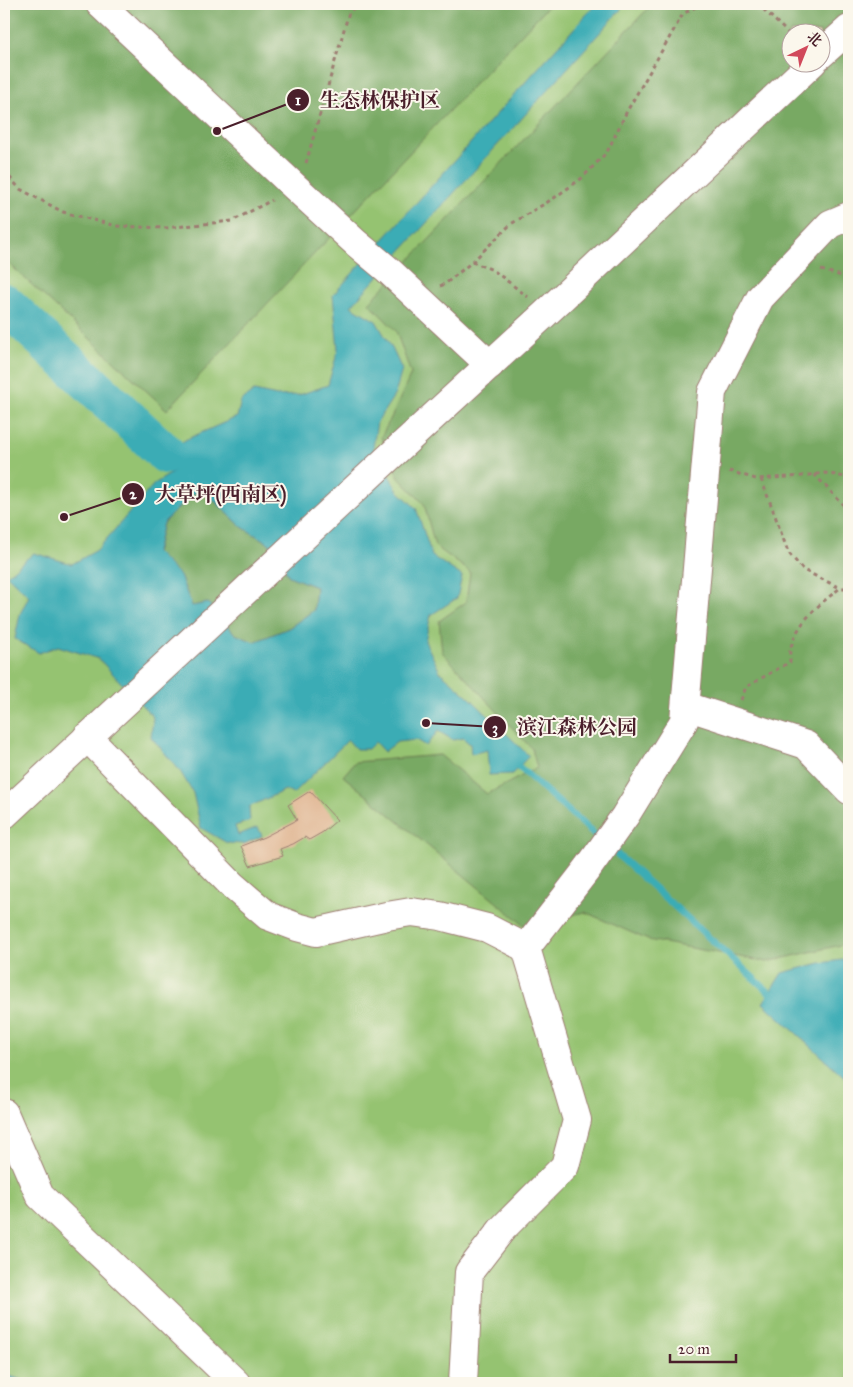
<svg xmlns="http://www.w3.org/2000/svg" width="853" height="1387" font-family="'IM FELL Great Primer','Noto Serif SC',serif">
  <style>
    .green { fill: #95c371; stroke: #70714e; fill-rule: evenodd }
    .forest { fill: #78a963; stroke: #616447; fill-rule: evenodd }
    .water { fill: #3bacb5; stroke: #426670; fill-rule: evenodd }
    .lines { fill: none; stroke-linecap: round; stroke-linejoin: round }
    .stream { stroke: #3bacb5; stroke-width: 7 }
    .river { stroke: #3bacb5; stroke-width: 40 }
    .building { fill: #e1b895 }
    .minor-casing { stroke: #9d7d72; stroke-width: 30 }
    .path { stroke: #9d7d72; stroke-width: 3; stroke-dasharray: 4 4; stroke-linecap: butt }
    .minor { stroke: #fff; stroke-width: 28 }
    .leader { fill: none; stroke: #4a1f2b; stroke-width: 2 }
    .callout-dot { fill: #4a1f2b; stroke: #fbf7ec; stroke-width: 2 }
    .mark-label { font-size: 15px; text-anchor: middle; font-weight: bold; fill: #fff }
    .callout-label { font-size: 20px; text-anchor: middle; font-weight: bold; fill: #4a1f2b; stroke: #fbf7ec; stroke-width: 4; stroke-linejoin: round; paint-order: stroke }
  </style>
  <rect width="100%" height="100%" fill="#fbf7ec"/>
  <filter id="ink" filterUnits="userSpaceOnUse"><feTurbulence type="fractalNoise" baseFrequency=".02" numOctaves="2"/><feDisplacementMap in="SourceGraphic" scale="10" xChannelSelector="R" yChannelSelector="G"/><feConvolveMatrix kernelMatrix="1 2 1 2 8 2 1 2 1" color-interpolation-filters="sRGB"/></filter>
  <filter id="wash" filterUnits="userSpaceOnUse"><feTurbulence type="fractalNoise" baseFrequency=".0096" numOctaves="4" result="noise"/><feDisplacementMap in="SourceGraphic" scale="20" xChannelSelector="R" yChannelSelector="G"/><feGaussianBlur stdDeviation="1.12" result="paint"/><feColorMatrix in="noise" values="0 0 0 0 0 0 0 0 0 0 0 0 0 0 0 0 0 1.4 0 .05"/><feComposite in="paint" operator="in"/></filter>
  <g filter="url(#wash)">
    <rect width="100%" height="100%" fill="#f0dbba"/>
    <path class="green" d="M4,4h845v1379h-845zM790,32h30v30h-30z"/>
    <g class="forest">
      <path d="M4,4h546l-383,406 -163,-151z"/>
      <path d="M652,4h197v939l-82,19 -119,-22 -63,-28 -61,13 -181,-149 12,-14 85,-7 47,39 50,-26 -5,-19 -90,-97 -3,-31 27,-19 4,-30 -35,-26 -11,-42 -25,-26 -18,-41 12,-23 18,-40 -15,-43 -27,-28zM790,32h30v30h-30z"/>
      <path d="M203,490l39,37 28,17 19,32 27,11 -2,23 -25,18 -35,14 -19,-8 -27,-31 -16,3 -12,-30 -24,-23 7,-30 28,-28z"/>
    </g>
    <g class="water">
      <path d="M596,4h30l-275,302 25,15 17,29 9,20 -7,24 -18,28 -4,26 25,43 18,17 16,48 30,20 -5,22 -26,17 -6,26 15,31 29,25 60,59 -17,18 -23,1 -2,-25 -16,4 -1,-10 -7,-6 -10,2 -15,-9 -12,15 -10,-6 -19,2 -13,10 -9,-10 -7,7h-12l-8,-9 -55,54 -8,-4 -36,17 1,14 -15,5 3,9 20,-8 4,9 -18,8 -17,-1 -26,-15 -8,-35 -13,-22 -29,-34 2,-20 -54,-58 -41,-13 -19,7 -24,-14 5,-25 9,-18 -22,-21 27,-22 38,11 25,-14 57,-66 21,-13 -9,-17 19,-14 52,-23 4,-16 13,-10 23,5 22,-1 29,-10 10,-35 -5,-55zM203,490l39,37 28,17 19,32 27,11 -2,23 -25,18 -35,14 -19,-8 -27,-31 -16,3 -12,-30 -24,-24 7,-29 28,-28z"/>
      <path d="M849,959v122l-86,-78 19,-30 38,-10z"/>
      <path d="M4,1374l18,6 4,3h-22z"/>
    </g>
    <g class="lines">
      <g class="stream">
        <path d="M519,767l82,73"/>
        <path d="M609,847l160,145"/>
      </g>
      <path class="river" d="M4,303l162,151"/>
    </g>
    <g id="blocks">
      <path class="building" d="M310,791l27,29 -14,12 -14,8 -4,-3 -12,7 -13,5 3,7 -33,10 -9,-20 23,-9 33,-17 -9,-15z"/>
    </g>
  </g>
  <g filter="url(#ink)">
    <use href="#blocks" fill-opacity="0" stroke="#9d7d72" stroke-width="1"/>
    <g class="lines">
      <g class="minor-casing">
        <g id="minor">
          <path d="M100,4l195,183 61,56 31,26 103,96"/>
          <path d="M820,55l29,-26"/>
          <path d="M686,706l120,39 43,45"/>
          <path d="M87,737l146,149 35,30 29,11 19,5 71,-16 24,-4 29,4 47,12 39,20"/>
          <path d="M4,815l394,-366 148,-136 267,-251"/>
          <path d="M4,1113l36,83 196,187"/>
          <path d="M463,1383l6,-111 34,-44 62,-62 12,-46 -51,-172 62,-80 37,-52 59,-95 28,-329 48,-94 70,-74 19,-8"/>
        </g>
      </g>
      <g class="path">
        <path d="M758,4l32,31"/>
        <path d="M306,163l43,-151 10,-8"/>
        <path d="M4,171l16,18 43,23 53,14 49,2 67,-7 40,-21"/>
        <path d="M472,262l21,8 35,27"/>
        <path d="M821,270l28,8"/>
        <path d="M845,277l4,10"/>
        <path d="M440,286l5,-2 27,-22 39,-38 43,-26 28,-20 25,-26 20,-41 56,-97 18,-10"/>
        <path d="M847,331l2,-1"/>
        <path d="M729,471l27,8 46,-3 23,-3 20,4 4,-1"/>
        <path d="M814,474l35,37"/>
        <path d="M761,479l12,31 15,42 15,18 37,18"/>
        <path d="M741,700l5,-13 26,-15 18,-10c0,-4 -1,-10 1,-15 7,-26 29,-43 49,-59h9"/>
      </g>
      <use href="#minor" class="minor"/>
    </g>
  </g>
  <path class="leader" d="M217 131L298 100M64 517L133 494M426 723L495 727"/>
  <g class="callout-dot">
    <circle cx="217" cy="131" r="5"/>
    <circle cx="64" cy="517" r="5"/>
    <circle cx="426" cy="723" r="5"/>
    <circle cx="298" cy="100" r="12"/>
    <circle cx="133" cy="494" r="12"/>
    <circle cx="495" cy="727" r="12"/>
  </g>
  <g class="mark-label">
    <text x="298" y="105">1</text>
    <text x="133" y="499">2</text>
    <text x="495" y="733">3</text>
  </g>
  <g class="callout-label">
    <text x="380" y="107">生态林保护区</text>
    <text x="221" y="501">大草坪(西南区)</text>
    <text x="577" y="734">滨江森林公园</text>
  </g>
  <rect width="853" height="1387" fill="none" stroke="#fbf7ec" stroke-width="20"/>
  <g transform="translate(806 48) rotate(43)"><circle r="24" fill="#fbf7ec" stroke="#b4a19f"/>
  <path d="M0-4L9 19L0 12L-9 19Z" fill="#d1495b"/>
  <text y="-8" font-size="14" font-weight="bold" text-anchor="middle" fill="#4a1f2b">北</text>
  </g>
  <path d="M670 1354v8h66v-8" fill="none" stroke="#4a1f2b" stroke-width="2.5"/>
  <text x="678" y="1354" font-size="15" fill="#4a1f2b" stroke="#fbf7ec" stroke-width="4" paint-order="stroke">20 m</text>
</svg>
